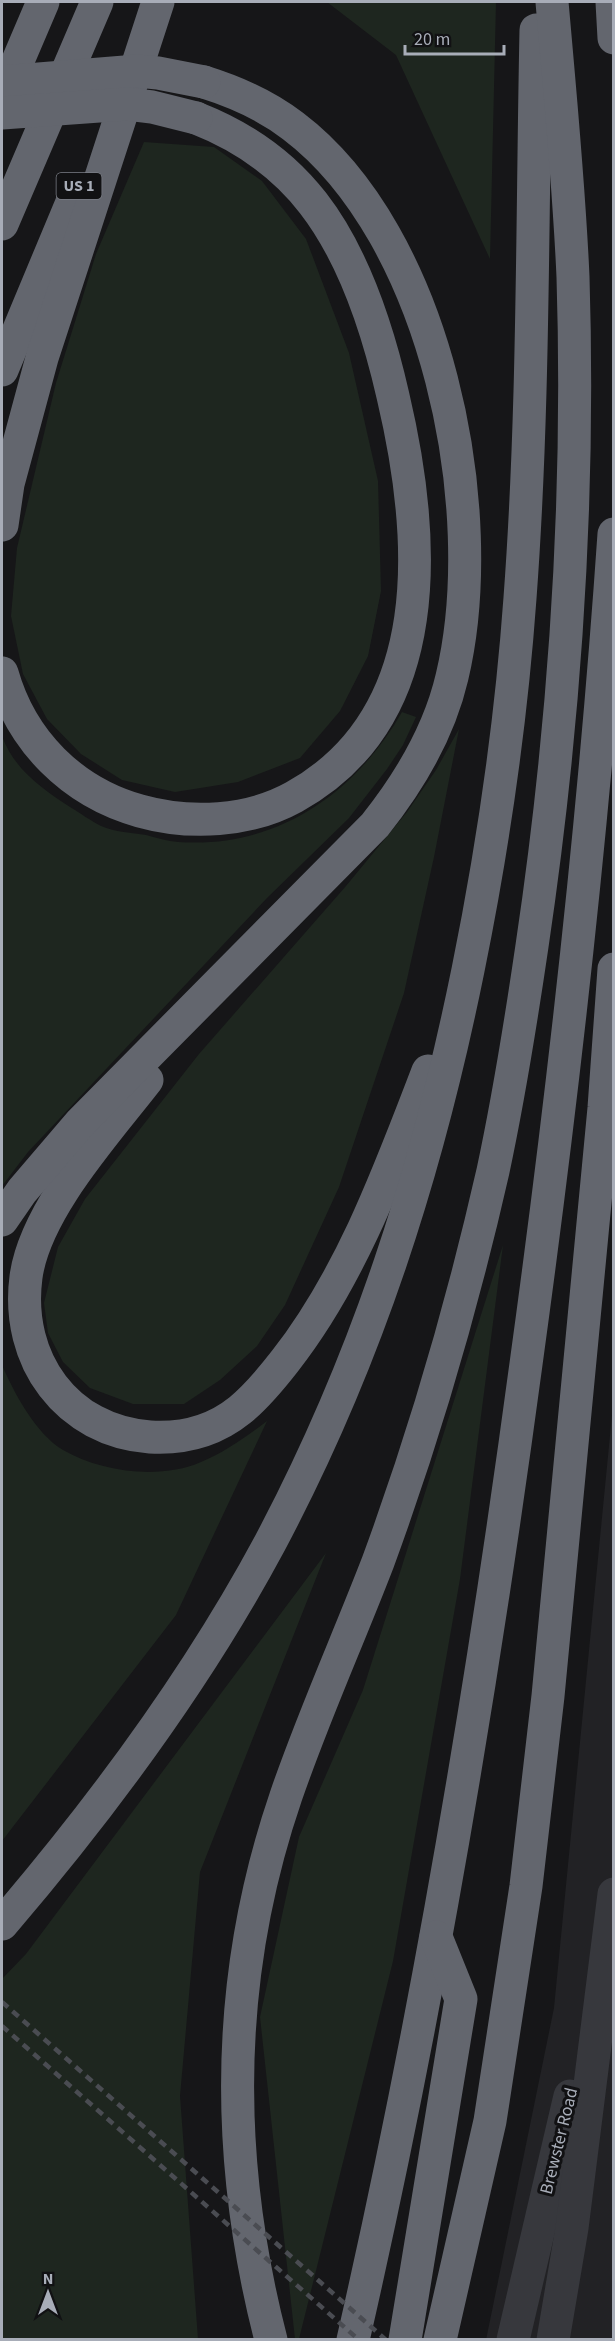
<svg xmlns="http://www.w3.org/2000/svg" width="615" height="2341" font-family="'Source Sans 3',sans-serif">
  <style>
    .built { fill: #222225 }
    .green { fill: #1e261f }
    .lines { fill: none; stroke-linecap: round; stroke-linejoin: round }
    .minor { stroke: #37383d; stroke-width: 33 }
    .highway { stroke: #63666e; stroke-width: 33 }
    .rail { stroke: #4a4c52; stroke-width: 4.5; stroke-dasharray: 8 6; stroke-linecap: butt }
    .highway-bridge { stroke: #63666e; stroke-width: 33 }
    .labels { text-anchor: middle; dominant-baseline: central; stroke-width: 6; stroke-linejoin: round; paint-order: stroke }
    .shield { fill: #111113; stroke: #7b7e86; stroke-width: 1.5 }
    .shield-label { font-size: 16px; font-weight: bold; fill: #a8adb8 }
    .street-label { font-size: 18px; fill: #a8adb8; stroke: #111113 }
  </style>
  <rect width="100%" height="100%" fill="#161618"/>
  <path class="built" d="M613,1405v934l-127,1 68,-332z"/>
  <g class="green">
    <path d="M327,2h169l-6,257 -94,-204z"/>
    <path d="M144,142l70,5 48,34 44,58 43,114 29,128 3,110 -13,65 -28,55 -40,47 -62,24 -63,10 -53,-12 -41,-26 -34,-35 -24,-45 -12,-58 6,-68 39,-165 40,-129z"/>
    <path d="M402,712l14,5 -13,28 -16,24 -38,49 -82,80 -239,254 -26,34v-450c12,33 39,52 68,71 10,6 21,14 31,19 14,6 31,7 45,9 11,3 21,6 32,7 98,7 177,-48 224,-130z"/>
    <path d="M459,729l-25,128 -30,136 -65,194 -54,118 -28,41 -37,34 -36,24h-51l-43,-16 -27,-26 -15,-29 -4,-30 14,-56 27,-48 114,-145 147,-168 61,-74 29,-42z"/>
    <path d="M503,1245l-43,334 -67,382 -94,378h-4l-35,-322 39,-180 64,-147z"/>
    <path d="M2,1365c12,28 34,69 61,85 38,22 97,30 138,12 24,-10 45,-25 66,-41l-91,194 -174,226z"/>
    <path d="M326,1553l-126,319 -20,224 18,243h-196v-360l24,-25z"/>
  </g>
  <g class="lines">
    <g class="minor">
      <path d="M513,2340l57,-244"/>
      <path d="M553,2340l19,-112 42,-334"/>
    </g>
    <g class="highway">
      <path d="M612,2l2,36"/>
      <path d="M2,98l41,-96"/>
      <path d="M2,224l95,-222"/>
      <path d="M2,370l73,-175"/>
      <path d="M2,525l6,-41 34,-126 116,-356"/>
      <path d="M2,673c19,68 70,119 138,138 50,14 109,11 154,-14 146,-81 132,-261 99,-401 -15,-66 -38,-139 -80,-193 -31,-40 -71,-67 -117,-85"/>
      <path d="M147,1080c-41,53 -112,130 -121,197 -11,83 41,154 124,160 33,2 64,-6 90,-27 17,-14 31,-31 45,-49 66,-84 105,-191 143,-290"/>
      <path d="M2,1220l20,-29 59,-69 294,-297c35,-44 64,-92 77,-148 40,-168 -15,-442 -159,-551 -27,-21 -57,-34 -89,-44"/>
      <path d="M2,1924c101,-118 194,-243 268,-381 97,-183 157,-371 198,-573 25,-123 43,-247 52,-372 14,-188 12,-379 16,-568"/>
      <path d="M271,2340c-47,-182 -46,-366 15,-544 27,-79 62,-156 92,-234 47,-128 85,-259 115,-391 16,-75 28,-150 39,-225 33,-222 48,-445 41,-669 -4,-92 -13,-184 -21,-275"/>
      <path d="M353,2340c74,-323 129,-649 173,-976 38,-276 69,-553 88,-830"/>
      <path d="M405,2340l56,-341 -25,-62"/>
      <path d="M440,2340l50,-219 36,-235 22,-190 56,-588 10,-139"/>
    </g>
    <g class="rail">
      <path d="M2,2002l384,338"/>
      <path d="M2,2026l357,314"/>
    </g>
    <g class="highway-bridge">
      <path d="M2,82l135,-11 21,2 46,9"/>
      <path d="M2,113l125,-9 25,3 44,11"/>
    </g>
  </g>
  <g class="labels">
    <rect class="shield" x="56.5" y="173" width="45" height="26" rx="4.5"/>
    <g class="shield-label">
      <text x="79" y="186">US 1</text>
    </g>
    <g class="street-label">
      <text transform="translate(559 2141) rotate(-76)">Brewster Road</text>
    </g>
  </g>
  <rect width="615" height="2341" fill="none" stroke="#a8adb8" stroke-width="6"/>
  <g transform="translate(48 2293)" stroke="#111113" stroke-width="4.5" paint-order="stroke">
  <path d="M0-4.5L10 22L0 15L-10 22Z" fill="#a8adb8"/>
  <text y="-9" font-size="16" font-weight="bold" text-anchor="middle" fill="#a8adb8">N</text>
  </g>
  <path d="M405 45v9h99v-9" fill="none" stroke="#a8adb8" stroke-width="3"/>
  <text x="414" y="45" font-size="18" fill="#a8adb8" stroke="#111113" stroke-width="4.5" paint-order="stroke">20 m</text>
</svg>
